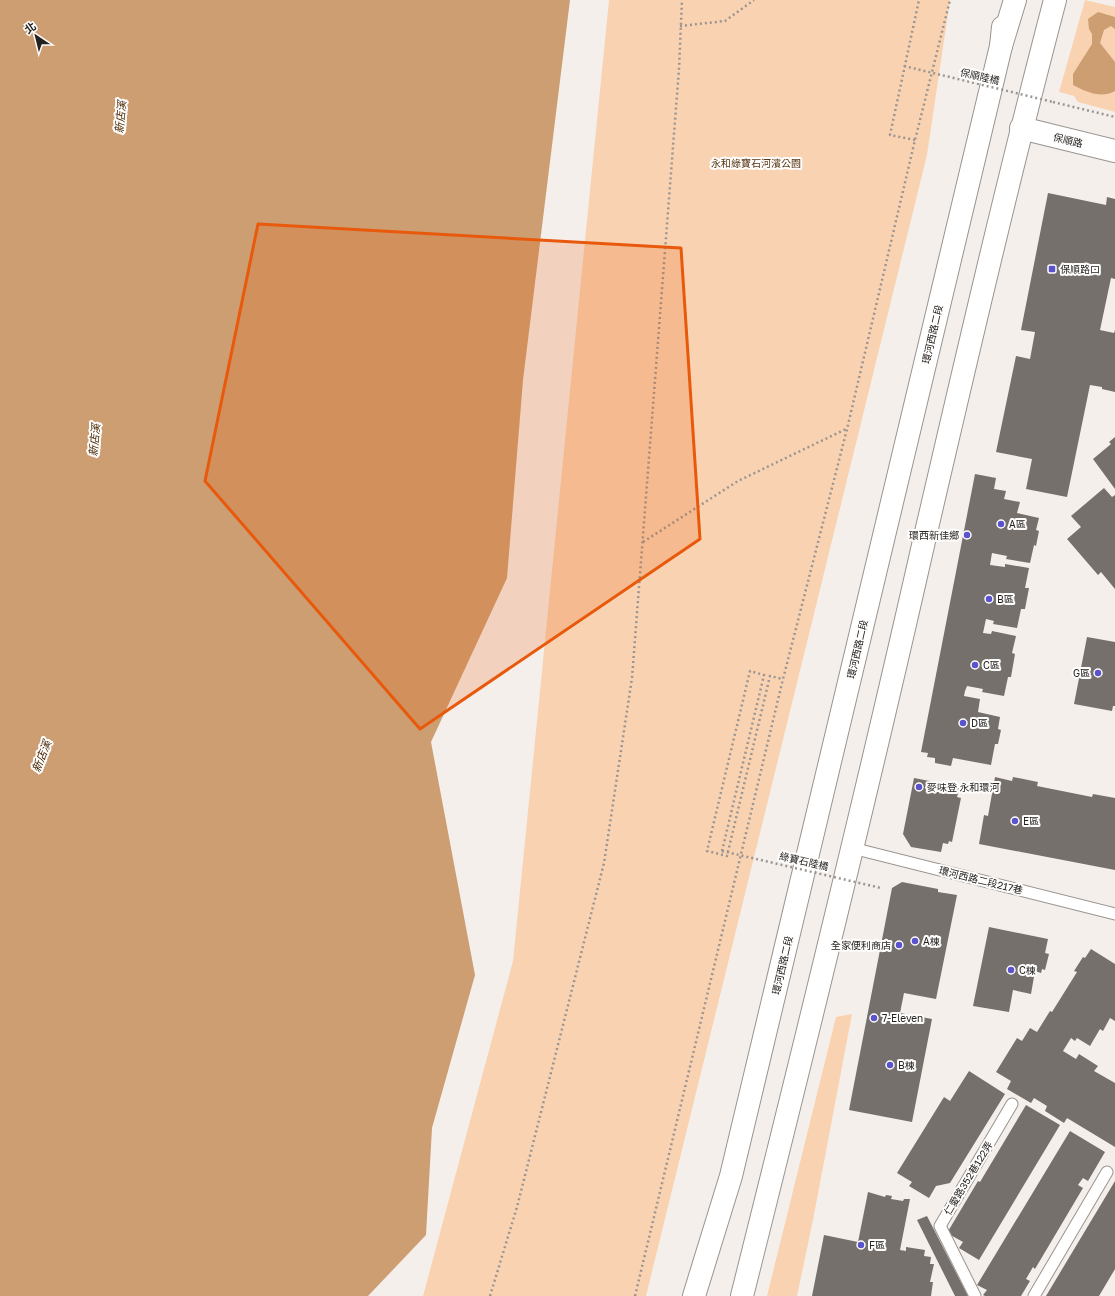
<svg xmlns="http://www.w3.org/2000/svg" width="1115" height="1296" font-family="'Golos Text','Noto Sans TC',sans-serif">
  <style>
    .green { fill: #f9d3b1 }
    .water { fill: #cd9e72 }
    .building { fill: #75706c }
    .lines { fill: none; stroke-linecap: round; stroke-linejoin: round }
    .service-casing { stroke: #999490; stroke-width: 13 }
    .minor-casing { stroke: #999490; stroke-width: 24 }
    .secondary-casing { stroke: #999490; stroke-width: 24 }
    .trunk-casing { stroke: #999490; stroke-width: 24 }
    .path { stroke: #9a9592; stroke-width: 2.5; stroke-dasharray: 2 3; stroke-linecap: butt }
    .service { stroke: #fff; stroke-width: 11 }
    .minor { stroke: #fff; stroke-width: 22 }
    .secondary { stroke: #fff; stroke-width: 22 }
    .trunk { stroke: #fff; stroke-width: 22 }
    .path-bridge { stroke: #9a9592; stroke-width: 2.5; stroke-dasharray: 2 3; stroke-linecap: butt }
    .marked { fill: #e8590c; fill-opacity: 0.2; stroke: #e8590c; stroke-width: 3; stroke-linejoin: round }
    .poi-dot { fill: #5b53cc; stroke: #fefdfc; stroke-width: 1.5 }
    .labels { text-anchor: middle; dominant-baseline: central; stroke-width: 4; stroke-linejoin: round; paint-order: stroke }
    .street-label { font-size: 10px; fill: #242220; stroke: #fefdfc }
    .park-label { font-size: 10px; fill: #563513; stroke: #fefdfc }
    .poi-label { font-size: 10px; fill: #242220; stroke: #fefdfc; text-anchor: start }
    .water-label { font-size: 11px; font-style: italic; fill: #452501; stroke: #fefdfc }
  </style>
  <rect width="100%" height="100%" fill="#f5efeb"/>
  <g class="green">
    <path d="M609,0h341l-23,155 -281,1141h-223l90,-335z"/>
    <path d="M1085,0l30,7v105l-37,-10 -4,-6 -15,-4z"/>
    <path d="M852,1014l-39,206 -16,76h-30l69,-279z"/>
  </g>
  <g class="water">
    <path d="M0,0h570l-47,380 -16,198 -76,164 44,233 -43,153 -6,107 -58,61h-368z"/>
    <path d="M1098,12l17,5v12l-4,-3 -7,4 -4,13 15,19v29c-13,8 -29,1 -42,-6v-11l19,-30v-10l-3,-5 -1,-10z"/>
  </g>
  <g class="building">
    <path d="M1048,193l58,12 1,-8 8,2v80l-4,-1 -11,52 14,3 1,-3v62l-13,-3v-2l-12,-2 -23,112 -41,-8 6,-30 -36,-7 20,-96 14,3 5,-27 -14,-2z"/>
    <path d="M1115,437v52l-22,-30 18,-15 -2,-2z"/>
    <path d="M975,474l21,4 -2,11 12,2 -2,8 16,3 -3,11 22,5 -3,12 3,1 -3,15 -2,-1 -4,18 -24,-4 1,-3 -15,-3 -2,12 15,2v-3l24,4 -4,20h4l-4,21h-4l-4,19 -24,-4 1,-3 -8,-2 -3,14 8,1 1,-3 24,5 -4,17 3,1 -4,23h-3l-4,19 -22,-4 1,-3 -16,-3 -2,5 -1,5 16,3 -2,13 22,5 -2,12 3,1 -3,14h-3l-4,21 -38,-7 -2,8 -16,-3v-5l-8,-1 1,-4 -7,-1z"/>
    <path d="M1104,488l8,9 3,-2v94l-14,-17 -3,3 -31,-36 14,-12 -10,-11z"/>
    <path d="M1087,637l28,5v64h-2l-1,5 -38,-7z"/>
    <path d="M995,777l17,4 1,-4 25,5 -1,4 55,11 1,-3 22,4v72l-136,-26 5,-29 4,1z"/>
    <path d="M914,778l46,9 -3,10 4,1 -9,44 -3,-1 -1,3 -5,-1 -2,9 -30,-5 -8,-13z"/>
    <path d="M902,882l36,7v3l19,3 -21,104 -32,-6 -4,20 32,6 -20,103 -63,-12 43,-222z"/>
    <path d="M989,927l59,12 -3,14 4,1 -4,16 -3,-1 -1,4 -6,-2 -4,23 -18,-4 -4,22 -36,-6z"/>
    <path d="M1091,949l24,15v57l-5,-3 -7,13 -3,-2 -10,17 -13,-8 -2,3 -4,-3 -8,13 13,8 3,-5 19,12 -4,5 21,12v64l-48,-29 -3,5 -19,-12 2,-5 -13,-8 -3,5 -24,-14 4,-8 -15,-9 21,-34 5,3 8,-13 7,4 13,-21 2,1 25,-40 -3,-1 9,-14 2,1z"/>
    <path d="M969,1071l36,23 -55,89 -14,3 -7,12 -20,-12 3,-4 -15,-9 47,-76 6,4z"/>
    <path d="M1026,1105l34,20 -81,135 -20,-12 4,-6 -16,-9 31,-52 2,1z"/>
    <path d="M1070,1131l35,21 -17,29 -5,-3 -5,7 5,3 -48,81 -2,-2 -7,12 4,2 -9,15h-36l-2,-1 4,-5 -10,-5z"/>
    <path d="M1115,1181v88l-16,27h-53z"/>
    <path d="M868,1192l17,5 1,-2 6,1 -1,3 12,2 1,-2h6l-10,51 6,1v-4l19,3 -1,6 7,1 -1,7h4l-4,18h3l-2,14h-119l12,-61 34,7z"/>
    <path d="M927,1216l41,80h-13l-38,-76z"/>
  </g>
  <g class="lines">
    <g class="service-casing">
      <g id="service">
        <path d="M852,848l263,66"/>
        <path d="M975,1296l-35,-70 72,-122"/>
        <path d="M1034,1296l73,-124"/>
      </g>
    </g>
    <g class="minor-casing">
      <path id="minor" d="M1021,128l94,23"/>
    </g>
    <g class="secondary-casing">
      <g id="secondary">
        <path d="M694,1296l37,-120 270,-1130 2,-19"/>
        <path d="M742,1296c63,-251 125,-503 182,-755 42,-181 84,-362 131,-541"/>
      </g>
    </g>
    <g class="trunk-casing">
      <path id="trunk" d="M1001,46l14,-46"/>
    </g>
    <g class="path">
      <path d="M680,26l45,-5 29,-21"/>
      <path d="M1053,102l62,15"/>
      <path d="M915,140l-25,-5 29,-135"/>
      <path d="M643,542l95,-61 108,-52"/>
      <path d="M722,851l42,-176 -14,-4 -43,180 20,5 43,-180 13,3"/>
      <path d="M490,1296l27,-89 87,-344 28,-185 47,-609 3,-69"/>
      <path d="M635,1296l148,-617 64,-250 68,-289 35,-140"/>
    </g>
    <use href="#service" class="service"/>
    <use href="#minor" class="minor"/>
    <use href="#secondary" class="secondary"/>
    <use href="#trunk" class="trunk"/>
    <g class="path-bridge">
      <path d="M904,66l149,36"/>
      <path d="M722,851l159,37"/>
    </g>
  </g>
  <path class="marked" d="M258,224l423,24 19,291 -280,190 -215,-248z"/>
  <g class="poi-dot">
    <rect x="1048" y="265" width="8" height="8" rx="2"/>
    <circle cx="1001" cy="524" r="4"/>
    <circle cx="967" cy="535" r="4"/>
    <circle cx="989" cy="599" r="4"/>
    <circle cx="975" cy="665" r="4"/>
    <circle cx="1098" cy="673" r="4"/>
    <circle cx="963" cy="723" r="4"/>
    <circle cx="919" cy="787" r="4"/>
    <circle cx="1015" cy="821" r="4"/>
    <circle cx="915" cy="941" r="4"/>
    <circle cx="899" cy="945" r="4"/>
    <circle cx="1011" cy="970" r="4"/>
    <circle cx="874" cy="1018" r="4"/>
    <circle cx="890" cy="1065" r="4"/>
    <circle cx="861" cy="1245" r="4"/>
  </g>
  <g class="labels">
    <g class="street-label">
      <text transform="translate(980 76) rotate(13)">保順陸橋</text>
      <text transform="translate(1068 140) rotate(14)">保順路</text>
      <text transform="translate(932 334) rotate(-77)">環河西路二段</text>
      <text transform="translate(857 649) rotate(-77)">環河西路二段</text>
      <text transform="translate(804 861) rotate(13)">綠寶石陸橋</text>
      <text transform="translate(981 880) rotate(14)">環河西路二段217巷</text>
      <text transform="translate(782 965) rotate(-77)">環河西路二段</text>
      <text transform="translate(968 1178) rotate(-59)">仁愛路352巷122弄</text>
    </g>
    <g class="park-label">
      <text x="756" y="163">永和綠寶石河濱公園</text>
    </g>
    <g class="poi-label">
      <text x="1060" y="269">保順路口</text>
      <text x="1009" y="524">A區</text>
      <text x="959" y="535" text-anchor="end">環西新佳鄉</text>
      <text x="997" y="599">B區</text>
      <text x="983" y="665">C區</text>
      <text x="1090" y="673" text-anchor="end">G區</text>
      <text x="971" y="723">D區</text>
      <text x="927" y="787">麥味登 永和環河</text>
      <text x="1023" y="821">E區</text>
      <text x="923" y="941">A棟</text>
      <text x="891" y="945" text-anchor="end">全家便利商店</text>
      <text x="1019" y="970">C棟</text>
      <text x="882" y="1018">7-Eleven</text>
      <text x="898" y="1065">B棟</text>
      <text x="869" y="1245">F區</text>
    </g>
    <g class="water-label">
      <text transform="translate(120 117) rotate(-85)">新店溪</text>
      <text transform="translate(94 440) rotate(-85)">新店溪</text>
      <text transform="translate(41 756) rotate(-69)">新店溪</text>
    </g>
  </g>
  <g transform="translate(36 36) rotate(325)" stroke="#fefdfc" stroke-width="3" paint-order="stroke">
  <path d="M0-3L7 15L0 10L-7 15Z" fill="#242220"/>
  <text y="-6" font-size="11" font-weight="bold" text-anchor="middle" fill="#242220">北</text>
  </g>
</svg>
